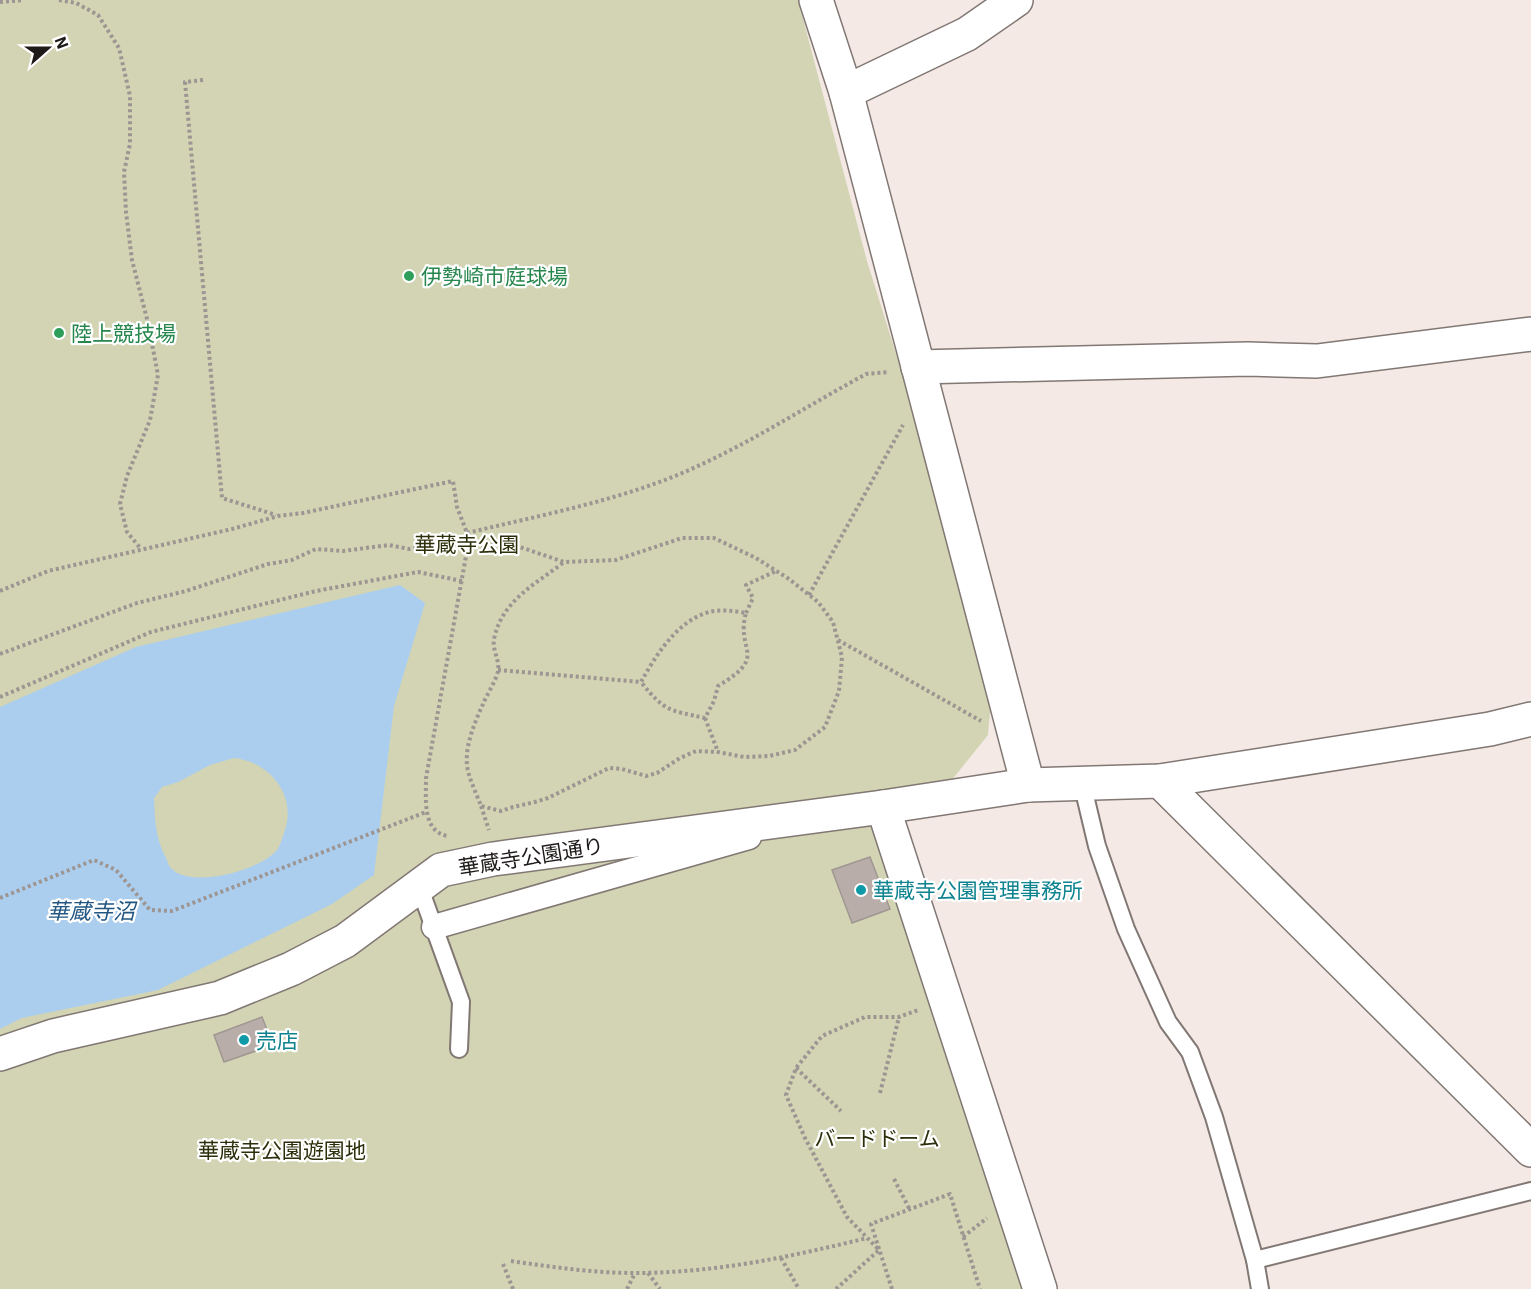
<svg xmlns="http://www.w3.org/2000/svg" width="1531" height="1289" font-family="'IBM Plex Sans','Noto Sans JP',sans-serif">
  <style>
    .green { fill: #d2d4b4 }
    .water { fill: #abceef; fill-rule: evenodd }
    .building { fill: #b8ada9; stroke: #a09692; stroke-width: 1.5 }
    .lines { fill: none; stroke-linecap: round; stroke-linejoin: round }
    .service-casing { stroke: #817773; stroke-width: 20 }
    .pedestrian-casing { stroke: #817773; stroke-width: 27 }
    .minor-casing { stroke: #817773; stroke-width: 36 }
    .tertiary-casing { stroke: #817773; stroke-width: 36 }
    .path { stroke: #9d9592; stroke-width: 4; stroke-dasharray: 3 3; stroke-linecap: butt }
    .service { stroke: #fff; stroke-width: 16 }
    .pedestrian { stroke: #fff; stroke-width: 24 }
    .minor { stroke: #fff; stroke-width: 33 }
    .tertiary { stroke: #fff; stroke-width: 33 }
    .leisure-dot { fill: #2e9e5b; stroke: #fff; stroke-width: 2 }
    .culture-dot { fill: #0f9aa8; stroke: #fff; stroke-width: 2 }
    .labels { text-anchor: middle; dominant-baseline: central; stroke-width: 4.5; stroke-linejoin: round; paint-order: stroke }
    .leisure-label { font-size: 21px; fill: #27864d; stroke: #fff; text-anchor: start }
    .park-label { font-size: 21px; fill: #2d2e0a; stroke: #fff }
    .street-label { font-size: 21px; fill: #1e1a19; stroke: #fff }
    .culture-label { font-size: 21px; fill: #0d838f; stroke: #fff; text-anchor: start }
    .water-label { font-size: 22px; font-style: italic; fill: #235782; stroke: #fff }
  </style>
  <rect width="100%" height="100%" fill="#f4e9e5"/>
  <path class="green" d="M0,0h798l69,261 53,170 71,270 -3,34 -37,46 -87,13 161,495h-1025z"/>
  <path class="water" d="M400,585l25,18 -31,103 -20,169 -42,29 -174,86 -136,28 -22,11v-322l136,-60zM234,758c37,4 64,39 50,75 -2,6 -4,13 -7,17 -16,20 -87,40 -106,18 -3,-3 -4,-9 -6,-12 -10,-20 -10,-36 -11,-58l8,-11 16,-5 32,-17z"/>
  <g class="building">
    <path d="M870,857l20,52 -38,14 -20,-53z"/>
    <path d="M262,1017l11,28 -49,17 -10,-27z"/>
  </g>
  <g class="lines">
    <g class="service-casing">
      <g id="service">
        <path d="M1082,783l15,63 29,83 42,93 22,30 24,65 41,143 5,29"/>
        <path d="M419,886l42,116 -2,47"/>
        <path d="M1255,1260l276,-69"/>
      </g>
    </g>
    <g class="pedestrian-casing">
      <path id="pedestrian" d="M434,927l315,-90"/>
    </g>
    <g class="minor-casing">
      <g id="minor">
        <path d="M846,92l121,-58 49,-34"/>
        <path d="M918,367l330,-8 69,2 214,-27"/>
        <path d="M883,807l157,482"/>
      </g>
    </g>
    <g class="tertiary-casing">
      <g id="tertiary">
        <path d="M816,0l30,92 182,693"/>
        <path d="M1160,781l371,369"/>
        <path d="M0,1054l53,-18 167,-38 71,-29 54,-28 96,-71 52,-11 390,-52 145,-22 132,-4 330,-52 41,-10"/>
      </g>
    </g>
    <g class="path">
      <path d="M59,0l17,3 22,12 21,33 11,48v48l-6,28 2,40 6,48 16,63 10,52 -8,45 -23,56 -7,28 7,28 14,17"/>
      <path d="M0,2l23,-2"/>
      <path d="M203,80l-18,2 37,416 54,17"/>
      <path d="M467,533c66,-16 134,-29 198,-53 70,-27 135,-70 201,-106l23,-2"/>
      <path d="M0,591l48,-20 184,-42 46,-13 25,-3 150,-32 4,26 10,26 1,12 -42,233c0,21 -4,54 22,58"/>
      <path d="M809,595l94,-170"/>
      <path d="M746,613l7,-15 -7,-13 30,-14"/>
      <path d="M838,640l143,81"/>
      <path d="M0,654l137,-51 49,-12 82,-27 24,-4 24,-11 27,2 46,-6 20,4 35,-5 70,1 50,17 52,-2 66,-22h32l42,20 33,21 29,23 15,20 9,35 -3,34 -14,36 -30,23 -26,6 -25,1 -26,-5 -22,-1 -16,7 -23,15 -11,3 -24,-7 -13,-1 -61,30 -13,4 -22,5 -12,4 -20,-5c-4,-11 -10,-23 -13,-35 -5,-21 6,-47 15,-67 4,-10 13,-23 15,-33 2,-10 -6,-22 -4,-32 8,-39 42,-55 70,-77"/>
      <path d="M498,670l143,12c15,-27 36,-61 68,-70 12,-3 26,-1 37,1 -11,39 24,42 -28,73l-4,15 -9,17c-36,-8 -40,-6 -64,-36"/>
      <path d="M0,697l151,-65 165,-41 102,-19 44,9"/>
      <path d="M705,718l13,34"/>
      <path d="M481,806l8,24"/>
      <path d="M0,898l94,-38 22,10 34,40 22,1 254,-99"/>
      <path d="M796,1068l45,43"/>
      <path d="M880,1093l19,-76"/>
      <path d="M894,1179l16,31"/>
      <path d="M963,1237l24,-19"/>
      <path d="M781,1258l18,31"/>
      <path d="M511,1261c41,6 82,12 124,12 79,0 155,-16 232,-35"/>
      <path d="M503,1264l10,25"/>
      <path d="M648,1273l12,16"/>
      <path d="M627,1289l8,-16"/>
      <path d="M836,1289l43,-39 -32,-33 -42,-79 -19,-43 10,-27 26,-32 43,-19h34l19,-7"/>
      <path d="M892,1289l-21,-65 79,-30 30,95"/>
    </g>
    <use href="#service" class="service"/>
    <use href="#pedestrian" class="pedestrian"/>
    <use href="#minor" class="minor"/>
    <use href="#tertiary" class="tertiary"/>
  </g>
  <g class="leisure-dot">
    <circle cx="409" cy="276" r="6"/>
    <circle cx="59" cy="333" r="6"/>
  </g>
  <g class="culture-dot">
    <circle cx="861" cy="890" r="6"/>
    <circle cx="244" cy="1040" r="6"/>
  </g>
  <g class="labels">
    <g class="leisure-label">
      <text x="421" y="276">伊勢崎市庭球場</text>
      <text x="71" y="333">陸上競技場</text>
    </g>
    <g class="park-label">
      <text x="467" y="544">華蔵寺公園</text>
      <text x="877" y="1138">バードドーム</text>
      <text x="282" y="1150">華蔵寺公園遊園地</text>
    </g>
    <g class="street-label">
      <text transform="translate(531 856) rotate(-9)">華蔵寺公園通り</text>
    </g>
    <g class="culture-label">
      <text x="873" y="890">華蔵寺公園管理事務所</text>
      <text x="256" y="1040">売店</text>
    </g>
    <g class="water-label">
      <text x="91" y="910">華蔵寺沼</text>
    </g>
  </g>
  <g transform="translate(48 48) rotate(69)" stroke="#ffffff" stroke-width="4.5" paint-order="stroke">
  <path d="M0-4.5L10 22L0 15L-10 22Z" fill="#1e1a19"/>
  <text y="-9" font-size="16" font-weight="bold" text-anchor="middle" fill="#1e1a19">N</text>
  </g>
</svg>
